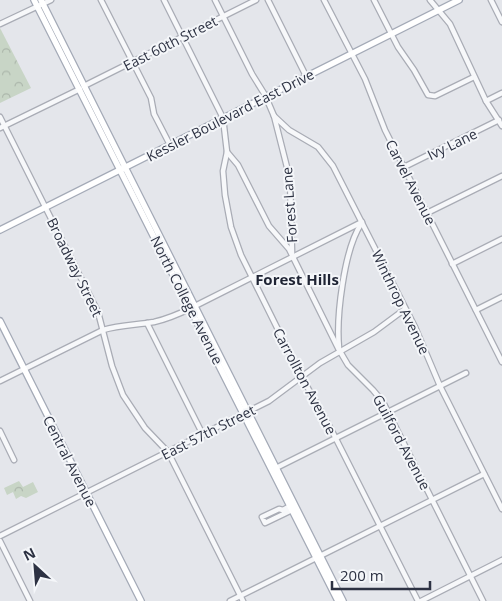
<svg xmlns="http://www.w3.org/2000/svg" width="502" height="601" font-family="'Open Sans',sans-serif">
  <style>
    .park { fill: url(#park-crowns) }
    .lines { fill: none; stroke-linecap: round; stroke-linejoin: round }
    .minor-casing { stroke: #a9acb5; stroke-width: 7 }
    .major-casing { stroke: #a4aab7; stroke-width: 8 }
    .minor { stroke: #f7f8fa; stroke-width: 4.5 }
    .major { stroke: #fff; stroke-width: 5.5 }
    .labels { text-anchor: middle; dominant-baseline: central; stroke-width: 4; stroke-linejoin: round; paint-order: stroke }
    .street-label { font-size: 14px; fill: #2d3243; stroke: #f4f6f9 }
    .neighbourhood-label { font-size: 15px; font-weight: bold; fill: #1f2434; stroke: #f4f6f9 }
  </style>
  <defs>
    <pattern id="park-crowns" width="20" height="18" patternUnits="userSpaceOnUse" patternTransform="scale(1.25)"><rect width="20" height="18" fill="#c8d5c6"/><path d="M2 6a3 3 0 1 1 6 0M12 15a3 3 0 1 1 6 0" fill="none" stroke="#acb7ab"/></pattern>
  </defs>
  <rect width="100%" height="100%" fill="#e4e6eb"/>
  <g class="park">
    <path d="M0,28l31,60 -31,15z"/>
    <path d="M19,481l4,6 10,-5 5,10 -12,6 -5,-2 -5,3 -3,-7 -6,3 -3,-7z"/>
  </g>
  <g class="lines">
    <g class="minor-casing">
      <g id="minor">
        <path d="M101,0l50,98 3,16 16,31"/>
        <path d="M164,0l59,118 4,34 11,13 31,61 20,23 49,99 10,17 25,25 10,12 100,199"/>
        <path d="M215,0l37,74 13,21 9,21 16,63 2,74"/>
        <path d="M268,0l38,76"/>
        <path d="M324,0l41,79 20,51 117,232"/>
        <path d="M374,0l24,47 16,23 14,25 7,1 39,-19"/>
        <path d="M430,0l20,24 36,77 16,25"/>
        <path d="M491,0l11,22"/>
        <path d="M0,24l51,-24"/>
        <path d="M84,86l172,-86"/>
        <path d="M486,101l16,-8"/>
        <path d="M274,116l15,14 29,17 15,19 82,161 25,59 62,123"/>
        <path d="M0,117l98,195 14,54 11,29 22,33 23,24 75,149"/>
        <path d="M0,128l80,-39"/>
        <path d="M227,152l-4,19 2,24 6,32 10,28 59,119 32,57 86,170"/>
        <path d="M404,167l95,-47"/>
        <path d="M427,213l75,-37"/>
        <path d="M452,264l50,-25"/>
        <path d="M195,306l167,-84"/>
        <path d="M476,310l26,-13"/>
        <path d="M147,323l56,112"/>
        <path d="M339,348c-3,-31 5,-98 22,-124"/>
        <path d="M0,381l103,-51c17,-5 34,-5 51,-8 13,-3 25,-8 37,-14"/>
        <path d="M0,431l14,29"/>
        <path d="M276,468l190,-95"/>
        <path d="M290,506l-7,4 -4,-1 -17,8 3,6 27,-13"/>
        <path d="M0,536l269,-135 51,-38 54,-31 31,-23"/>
        <path d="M0,541l30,60"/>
        <path d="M320,556l164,-82"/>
        <path d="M230,601l86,-43"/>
        <path d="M421,601l81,-41"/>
      </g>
    </g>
    <g class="major-casing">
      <g id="major">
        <path d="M34,0l304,601"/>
        <path d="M41,0l302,601"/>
        <path d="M0,230l459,-230"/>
        <path d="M0,321l141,280"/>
      </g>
    </g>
    <use href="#minor" class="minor"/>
    <use href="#major" class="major"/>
  </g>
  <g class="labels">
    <g class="street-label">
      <text transform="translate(170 43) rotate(-27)">East 60th Street</text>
      <text transform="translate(230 115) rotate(-27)">Kessler Boulevard East Drive</text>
      <text transform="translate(452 144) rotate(-26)">Ivy Lane</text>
      <text transform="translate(411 182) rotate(63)">Carvel Avenue</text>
      <text transform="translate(289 205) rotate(-94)">Forest Lane</text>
      <text transform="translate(75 267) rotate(64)">Broadway Street</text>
      <text transform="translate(187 300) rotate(63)">North College Avenue</text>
      <text transform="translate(401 302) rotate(64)">Winthrop Avenue</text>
      <text transform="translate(305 381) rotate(62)">Carrollton Avenue</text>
      <text transform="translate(208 432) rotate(-27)">East 57th Street</text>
      <text transform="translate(402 442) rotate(62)">Guilford Avenue</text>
      <text transform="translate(70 461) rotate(63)">Central Avenue</text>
    </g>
    <g class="neighbourhood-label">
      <text x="297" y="279">Forest Hills</text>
    </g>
  </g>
  <g transform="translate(35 566) rotate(334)" stroke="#f4f6f9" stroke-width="4" paint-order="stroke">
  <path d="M0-4L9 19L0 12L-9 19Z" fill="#2d3243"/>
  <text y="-8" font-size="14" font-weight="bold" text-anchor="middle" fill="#2d3243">N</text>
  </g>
  <path d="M332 581v8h98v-8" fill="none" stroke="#2d3243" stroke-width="2.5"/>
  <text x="340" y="581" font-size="15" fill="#2d3243" stroke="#f4f6f9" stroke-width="4" paint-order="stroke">200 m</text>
</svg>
